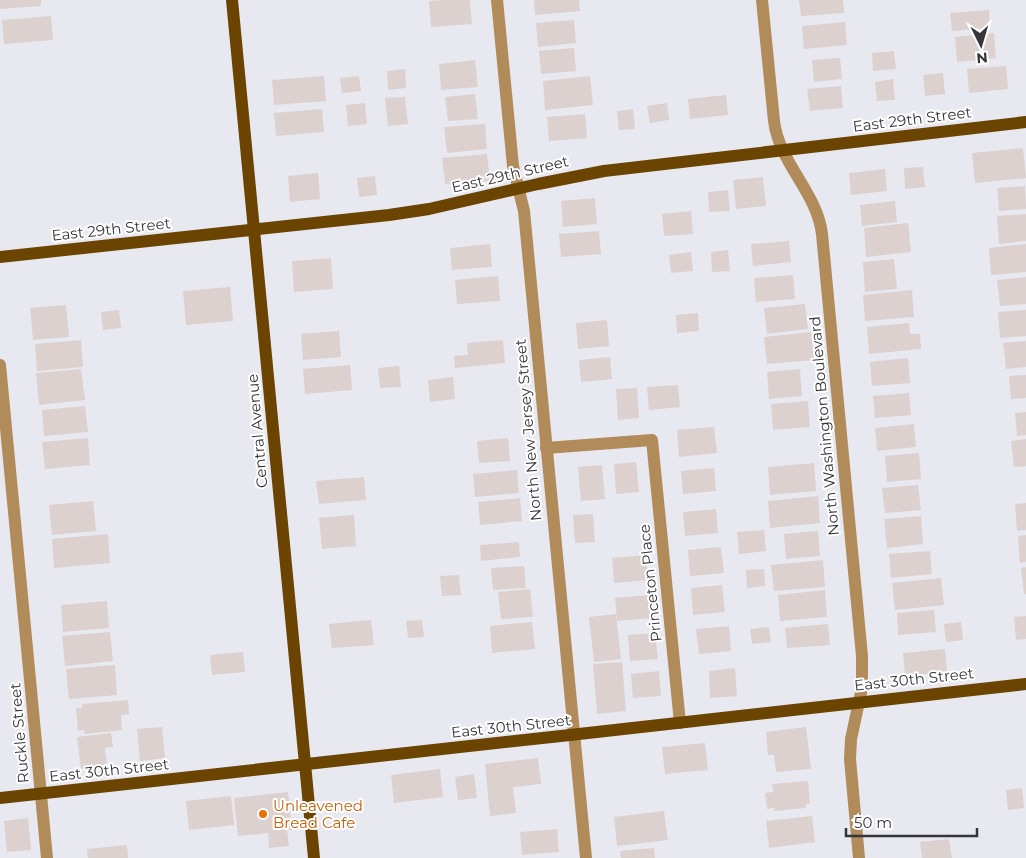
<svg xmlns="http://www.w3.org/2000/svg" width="1026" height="858" font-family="Montserrat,sans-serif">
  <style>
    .building { fill: #dcd1ce }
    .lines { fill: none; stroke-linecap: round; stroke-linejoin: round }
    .minor { stroke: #b18b5a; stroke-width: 12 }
    .major { stroke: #6a4400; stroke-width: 12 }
    .food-dot { fill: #e8710a; stroke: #fff; stroke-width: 2 }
    .labels { text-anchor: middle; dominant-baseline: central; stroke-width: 4; stroke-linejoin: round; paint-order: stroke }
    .street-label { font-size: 15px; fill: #36363a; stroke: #fff }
    .food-label { font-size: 15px; fill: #c56008; stroke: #fff; text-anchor: start }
  </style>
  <rect width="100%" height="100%" fill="#e8e8f1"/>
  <g class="building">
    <path d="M0,0h41v6l-41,3z"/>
    <path d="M444,0h26l2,24 -41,3 -2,-26z"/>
    <path d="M534,0h45l1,11 -45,4z"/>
    <path d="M799,0h44l1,13 -43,3z"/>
    <path d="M989,10l1,18 -38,3 -2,-18z"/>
    <path d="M51,16l2,24 -49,4 -2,-24z"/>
    <path d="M574,20l2,23 -38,4 -2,-24z"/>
    <path d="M845,22l2,23 -43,4 -2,-23z"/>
    <path d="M994,33l2,25 -39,4 -2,-25z"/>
    <path d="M574,48l2,23 -35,3 -2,-23z"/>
    <path d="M894,51l2,18 -23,2 -1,-18z"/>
    <path d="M840,58l2,21 -28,3 -2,-22z"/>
    <path d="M475,60l3,27 -37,3 -2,-26z"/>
    <path d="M1006,66l2,23 -39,4 -2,-24z"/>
    <path d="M405,69l1,19 -18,2 -1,-19z"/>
    <path d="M943,73l2,21 -20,2 -2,-21z"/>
    <path d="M324,76l2,25 -52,4 -2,-25z"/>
    <path d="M359,76l2,15 -19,2 -2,-15z"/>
    <path d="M590,76l3,29 -48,5 -2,-29z"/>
    <path d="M893,79l2,21 -18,1 -2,-19z"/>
    <path d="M841,86l2,22 -33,3 -3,-22z"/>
    <path d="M475,94l3,25 -30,2 -3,-24z"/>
    <path d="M726,95l2,20 -38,4 -2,-20z"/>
    <path d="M405,97l3,27 -20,2 -3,-28z"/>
    <path d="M365,103l2,21 -19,2 -2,-21z"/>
    <path d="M667,103l2,17 -19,3 -3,-17z"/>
    <path d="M322,109l2,23 -48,4 -2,-23z"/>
    <path d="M633,109l2,20 -16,1 -2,-19z"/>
    <path d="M585,114l2,24 -38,3 -2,-24z"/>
    <path d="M485,124l2,25 -40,4 -3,-26z"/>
    <path d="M1023,148l3,30 -51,5 -3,-30z"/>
    <path d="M487,154l3,27 -45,3 -3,-26z"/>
    <path d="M923,167l2,20 -20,2 -1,-21z"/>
    <path d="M885,169l2,22 -36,4 -2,-22z"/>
    <path d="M318,173l2,26 -30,3 -2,-26z"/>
    <path d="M375,176l2,19 -18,2 -2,-19z"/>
    <path d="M763,177l3,29 -30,3 -3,-29z"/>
    <path d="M1025,186l1,23 -27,2 -2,-23z"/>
    <path d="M728,190l2,21 -21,1 -1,-20z"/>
    <path d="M595,198l2,26 -34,3 -2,-26z"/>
    <path d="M895,201l2,21 -35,4 -2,-21z"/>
    <path d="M691,211l2,23 -29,2 -2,-22z"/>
    <path d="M1026,214v27l-27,3 -2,-28z"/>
    <path d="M908,223l3,29 -45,5 -2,-29z"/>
    <path d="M599,231l2,23 -40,3 -2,-23z"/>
    <path d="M789,241l2,21 -38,4 -2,-22z"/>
    <path d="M490,244l2,23 -40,3 -2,-22z"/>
    <path d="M1026,244v28l-35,3 -2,-27z"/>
    <path d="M728,250l2,21 -18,1 -1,-20z"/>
    <path d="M691,252l2,19 -22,2 -2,-18z"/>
    <path d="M331,258l2,31 -39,3 -2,-31z"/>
    <path d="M894,259l3,30 -32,3 -2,-30z"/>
    <path d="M793,275l2,24 -39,3 -2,-24z"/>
    <path d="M498,276l2,25 -43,3 -2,-24z"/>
    <path d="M1026,277v27l-26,2 -3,-26z"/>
    <path d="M230,287l3,34 -47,4 -3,-34z"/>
    <path d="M912,290l2,27 -49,4 -2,-26z"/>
    <path d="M805,304l3,25 -41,5 -3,-26z"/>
    <path d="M66,305l3,32 -36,3 -3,-32z"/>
    <path d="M119,310l2,18 -18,2 -2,-18z"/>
    <path d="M1026,310v26l-26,2 -2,-26z"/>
    <path d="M698,313l1,18 -22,2 -1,-18z"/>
    <path d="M607,320l2,26 -31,3 -2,-26z"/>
    <path d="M909,323l1,11h10l1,15 -52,5 -2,-27z"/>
    <path d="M339,331l2,26 -38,3 -2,-26z"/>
    <path d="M811,332l3,28 -47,4 -3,-27z"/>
    <path d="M81,340l2,27 -46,4 -2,-27z"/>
    <path d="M503,340l2,23 -50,5 -1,-12 14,-1 -1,-12z"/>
    <path d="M1026,341v26l-20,2 -3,-26z"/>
    <path d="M610,357l2,22 -31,3 -2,-22z"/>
    <path d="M908,358l2,25 -38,3 -2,-24z"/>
    <path d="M350,365l2,25 -47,4 -2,-25z"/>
    <path d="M399,366l2,21 -21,1 -2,-20z"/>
    <path d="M81,369l4,31 -46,5 -3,-32z"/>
    <path d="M800,369l2,27 -33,3 -2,-27z"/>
    <path d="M1026,375v23l-15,1 -2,-23z"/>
    <path d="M453,377l2,22 -25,3 -2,-22z"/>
    <path d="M678,385l2,22 -31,3 -2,-23z"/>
    <path d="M637,388l2,30 -21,2 -2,-31z"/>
    <path d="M909,393l2,22 -36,3 -2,-22z"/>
    <path d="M808,401l2,26 -37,3 -2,-26z"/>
    <path d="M85,406l3,26 -44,4 -2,-26z"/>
    <path d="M1026,412v23l-9,1 -2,-23z"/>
    <path d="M914,424l2,23 -39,4 -2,-23z"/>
    <path d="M714,427l3,26 -38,4 -2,-27z"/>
    <path d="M88,438l2,27 -45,4 -3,-27z"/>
    <path d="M508,438l2,23 -31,2 -2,-22z"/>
    <path d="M1026,439v27l-12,1 -3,-26z"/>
    <path d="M919,453l2,26 -34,3 -2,-26z"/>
    <path d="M636,462l3,30 -23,2 -2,-30z"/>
    <path d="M814,463l2,28 -46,4 -2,-28z"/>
    <path d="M602,465l3,34 -24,2 -3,-34z"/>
    <path d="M714,468l2,23 -33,3 -2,-23z"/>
    <path d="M517,470l2,23 -44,4 -2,-23z"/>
    <path d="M364,477l2,23 -47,4 -3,-23z"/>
    <path d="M918,485l3,25 -36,3 -3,-25z"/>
    <path d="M818,496l2,27 -50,5 -2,-27z"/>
    <path d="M520,498l2,23 -42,4 -2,-23z"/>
    <path d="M93,501l3,30 -44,4 -3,-30z"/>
    <path d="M1026,503v27l-9,1 -2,-27z"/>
    <path d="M716,509l2,24 -33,3 -2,-24z"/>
    <path d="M593,514l2,28 -20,1 -2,-28z"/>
    <path d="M354,515l2,31 -34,3 -3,-31z"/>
    <path d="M921,516l2,28 -36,4 -3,-29z"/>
    <path d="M764,530l2,21 -27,3 -2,-22z"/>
    <path d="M818,531l2,25 -34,3 -2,-25z"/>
    <path d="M108,534l2,29 -56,5 -2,-29z"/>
    <path d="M1026,535v27l-6,1 -2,-27z"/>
    <path d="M519,542l1,15 -39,4 -1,-16z"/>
    <path d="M721,547l3,26 -34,3 -2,-26z"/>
    <path d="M930,551l2,23 -41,4 -2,-24z"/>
    <path d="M646,555l2,25 -34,3 -2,-25z"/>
    <path d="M823,560l2,27 -51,4 -3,-26z"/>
    <path d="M524,566l2,22 -33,2 -2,-22z"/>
    <path d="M1026,567v27h-2l-3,-26z"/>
    <path d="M764,569l1,17 -18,2 -1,-18z"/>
    <path d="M459,575l2,20 -19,1 -2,-20z"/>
    <path d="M941,578l3,27 -49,5 -3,-27z"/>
    <path d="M722,585l3,27 -32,3 -2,-27z"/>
    <path d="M530,589l3,28 -32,2 -3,-27z"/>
    <path d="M825,590l2,27 -47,4 -2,-26z"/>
    <path d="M650,595l2,23 -35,3 -2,-23z"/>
    <path d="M107,601l2,27 -46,4 -2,-27z"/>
    <path d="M934,610l2,22 -38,3 -1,-22z"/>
    <path d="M616,614l5,45 -27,3 -5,-45z"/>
    <path d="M1026,616v23l-10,1 -2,-23z"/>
    <path d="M371,620l3,25 -42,3 -3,-24z"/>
    <path d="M422,620l2,17 -16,1 -2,-17z"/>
    <path d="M532,622l3,27 -43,4 -2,-27z"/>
    <path d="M961,622l2,18 -17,2 -2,-18z"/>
    <path d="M828,624l2,21 -43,3 -2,-20z"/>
    <path d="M729,626l2,25 -32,3 -3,-25z"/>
    <path d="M769,627l2,15 -19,2 -2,-15z"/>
    <path d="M110,632l3,29 -48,5 -3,-30z"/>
    <path d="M655,633l3,26 -28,2 -2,-26z"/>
    <path d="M945,649l2,23 -42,4 -2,-23z"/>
    <path d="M243,652l2,20 -33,3 -2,-20z"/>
    <path d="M622,662l4,49 -29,3 -4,-50z"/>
    <path d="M115,665l2,30 -48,4 -3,-30z"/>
    <path d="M735,668l2,28 -27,2 -1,-27z"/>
    <path d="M659,671l2,25 -28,2 -2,-24z"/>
    <path d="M128,700l1,14 -8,1 1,15 -37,4 -1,-4 -6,1 -2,-23h6v-4z"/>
    <path d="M162,727l3,31 -25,3 -3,-32z"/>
    <path d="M806,727l5,42 -35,3 -2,-17h-6l-2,-23z"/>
    <path d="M111,733l2,14 -8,1 2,18 -26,3 -4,-32z"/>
    <path d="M705,743l3,27 -43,4 -3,-27z"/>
    <path d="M538,758l3,26 -28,3 3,26 -26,3 -5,-52z"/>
    <path d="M440,769l3,28 -49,6 -3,-28z"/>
    <path d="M474,774l3,24 -19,2 -3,-23z"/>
    <path d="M808,781l2,23h-4v4l-32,3v-3l-7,1 -2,-16 8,-1 -1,-8z"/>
    <path d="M1022,788l2,20 -16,2 -2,-20z"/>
    <path d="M288,792l4,38h-5l2,16 -20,2 -1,-15 -30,3 -4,-38z"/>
    <path d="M231,796l3,29 -45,5 -3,-29z"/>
    <path d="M664,811l4,29 -51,6 -3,-29z"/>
    <path d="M812,816l3,26 -46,6 -3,-27z"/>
    <path d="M28,818l3,32 -24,2 -3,-31z"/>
    <path d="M557,829l2,23 -37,3 -2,-23z"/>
    <path d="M949,839l3,19h-30l-2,-16z"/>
    <path d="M127,845l1,13h-40l-1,-9z"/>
    <path d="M654,848l1,10h-34l-1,-7z"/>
  </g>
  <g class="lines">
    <g class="minor">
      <path d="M497,0l16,166 11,45 62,647"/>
      <path d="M762,0l12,121c5,42 43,71 48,113l40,422v32l-11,51 -1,20 9,99"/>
      <path d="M0,365l47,493"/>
      <path d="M546,448l106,-8 28,283"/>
    </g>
    <g class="major">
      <path d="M232,0l82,858"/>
      <path d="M0,257l389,-42 40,-6 109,-25 66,-13 422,-49"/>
      <path d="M0,798c342,-36 684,-77 1026,-114"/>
    </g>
  </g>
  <circle class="food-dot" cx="263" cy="814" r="5"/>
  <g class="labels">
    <g class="street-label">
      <text transform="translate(912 119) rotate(-7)">East 29th Street</text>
      <text transform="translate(510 174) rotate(-13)">East 29th Street</text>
      <text transform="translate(111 229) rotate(-6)">East 29th Street</text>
      <text transform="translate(824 426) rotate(-95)">North Washington Boulevard</text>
      <text transform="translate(528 430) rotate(-95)">North New Jersey Street</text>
      <text transform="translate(257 431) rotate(-95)">Central Avenue</text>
      <text transform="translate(650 583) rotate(-96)">Princeton Place</text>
      <text transform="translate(914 679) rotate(-6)">East 30th Street</text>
      <text transform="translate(511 726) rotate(-6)">East 30th Street</text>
      <text transform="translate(19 733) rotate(-95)">Ruckle Street</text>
      <text transform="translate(109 770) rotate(-6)">East 30th Street</text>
    </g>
    <g class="food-label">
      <text x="273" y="805">Unleavened<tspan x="273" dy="17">Bread Cafe</tspan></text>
    </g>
  </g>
  <g transform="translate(981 45) rotate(175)" stroke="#ffffff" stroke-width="4" paint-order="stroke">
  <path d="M0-4L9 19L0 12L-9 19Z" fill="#36363a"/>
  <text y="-8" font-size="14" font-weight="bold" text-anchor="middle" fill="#36363a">N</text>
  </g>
  <path d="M846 828v8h131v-8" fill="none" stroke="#36363a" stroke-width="2.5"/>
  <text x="854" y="828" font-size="15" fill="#36363a" stroke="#ffffff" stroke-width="4" paint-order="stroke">50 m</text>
</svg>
